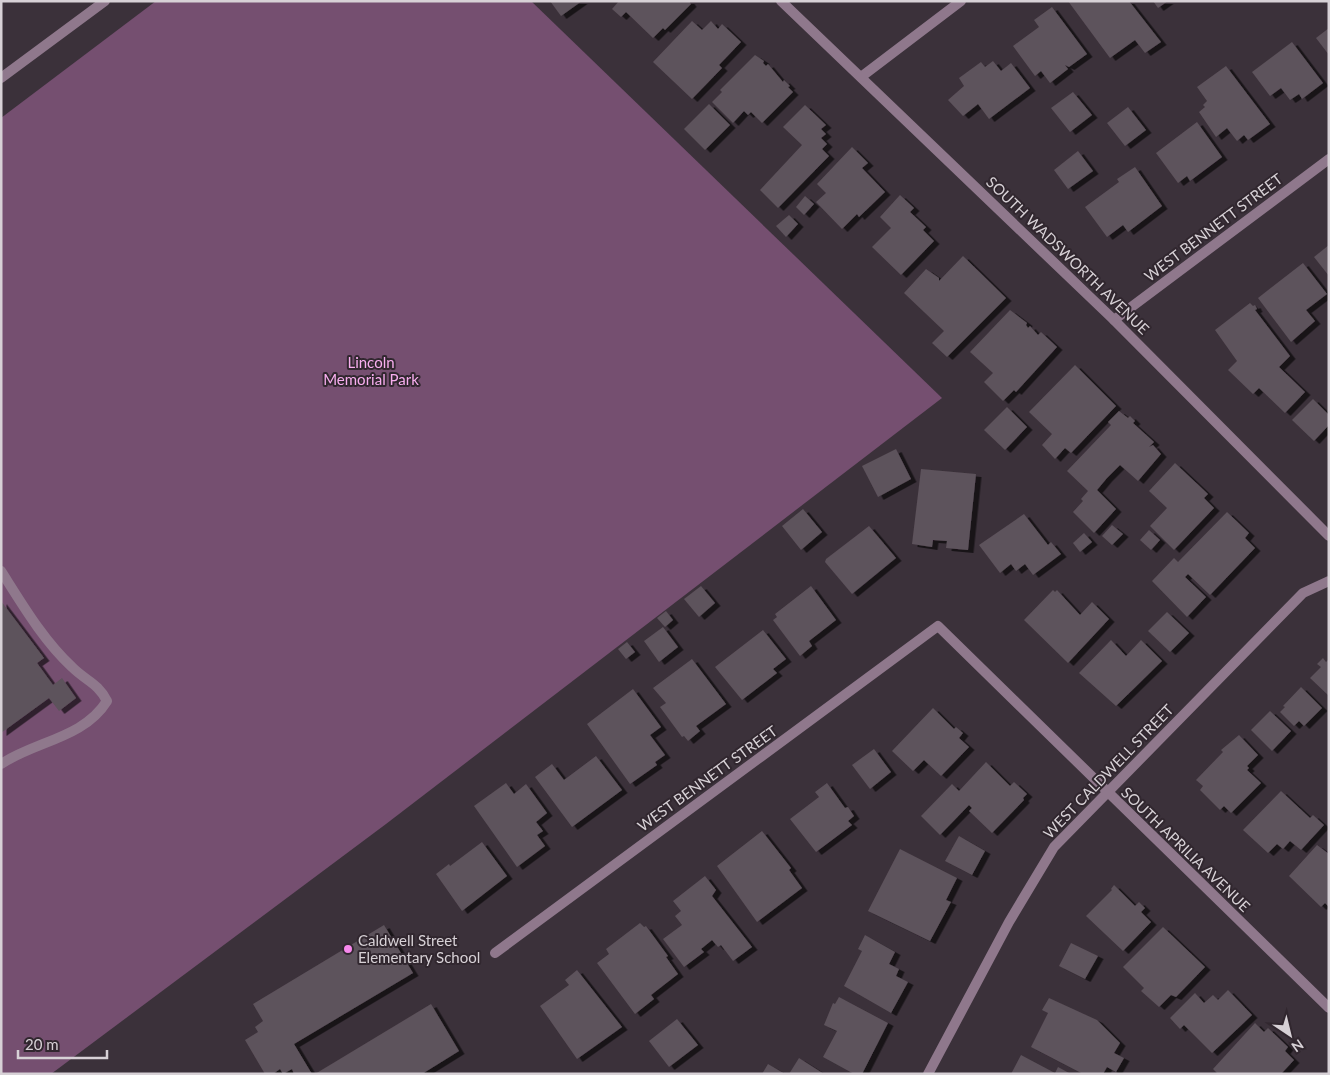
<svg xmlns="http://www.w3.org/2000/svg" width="1330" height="1075" font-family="Lato,sans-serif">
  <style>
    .green { fill: #754f70 }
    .building { fill: #5d525b; filter: url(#shadow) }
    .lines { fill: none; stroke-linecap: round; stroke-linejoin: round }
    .lane { stroke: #8f788c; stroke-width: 10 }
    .street { stroke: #8f788c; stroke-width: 10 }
    .poi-dot { fill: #f788ec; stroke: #31272f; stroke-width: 2 }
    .labels { text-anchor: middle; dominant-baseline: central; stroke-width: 4; stroke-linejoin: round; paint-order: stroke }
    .street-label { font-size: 15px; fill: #d7d1d6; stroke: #31272f }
    .park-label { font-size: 15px; fill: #f8aeef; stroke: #31272f }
    .poi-label { font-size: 15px; fill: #d7d1d6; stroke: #31272f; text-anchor: start }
  </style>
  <defs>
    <filter id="shadow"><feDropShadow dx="5.5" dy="3" stdDeviation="0" flood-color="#0009"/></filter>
  </defs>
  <rect width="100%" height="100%" fill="#3b313a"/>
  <path class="green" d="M156,1h375l411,397 -556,426 -335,250h-50v-956z"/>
  <g class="building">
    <path d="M550,1h32l-21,15z"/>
    <path d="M619,1h70l2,3 -26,26 -2,-2 -10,10 -27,-26 -5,5 -9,-8z"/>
    <path d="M1068,1h61l32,41 -16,11 -10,-13 -25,18z"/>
    <path d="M1153,1h15l-10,7z"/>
    <path d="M1052,7l35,47 -18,13 -4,-2 3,4 -18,14 -9,-12 -6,5 -22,-30 26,-19 -5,-7z"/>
    <path d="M692,21l10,9 9,-9 7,8 4,-5 19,18 -22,23 3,3 -30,31 -39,-37z"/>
    <path d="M1329,28v27l-13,-17z"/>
    <path d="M1292,42l31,41 -21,16 -3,-5 -9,6 -9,-12 -11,8 -18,-24z"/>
    <path d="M755,55l9,6 -1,2 3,3 2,-2 15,18 1,-2 6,6 -2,1 5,5 -31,31 -11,-11 -3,3 -4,-4 -11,12 -21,-21 10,-10 -2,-2z"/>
    <path d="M993,61l8,10 10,-8 19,25 -41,31 -11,-15 -15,12 -15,-16 16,-14 -5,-8 22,-16 4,5z"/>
    <path d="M1226,66l44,58 -22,16 -4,-5 -7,6 -10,-13 -11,9 -17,-25 6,-5 -2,-2 4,-4 -10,-14z"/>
    <path d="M1073,92l19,23 -22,17 -19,-24z"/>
    <path d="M709,104l21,21 -25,25 -21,-21z"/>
    <path d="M805,105l21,20 -5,4 5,5 -5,4 6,6 -5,5 7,7 -51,52 -18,-18 42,-45 -19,-18z"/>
    <path d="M1128,107l18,23 -21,16 -18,-23z"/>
    <path d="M1197,122l25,35 -32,24 -3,-5 -9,7 -22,-30z"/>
    <path d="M852,147l16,16 -6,5 23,24 -26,25 -2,-3 -15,15 -26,-27 10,-9 -9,-9z"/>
    <path d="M1078,151l15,20 -25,18 -14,-19z"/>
    <path d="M1135,167l27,39 -34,26 -5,-7 -16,12 -22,-30 34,-25 -2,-3z"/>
    <path d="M900,195l14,13 -4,4 16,15 -3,3 11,11 -33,34 -29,-28 19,-19 -11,-11z"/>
    <path d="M805,196l9,8 -10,11 -8,-8z"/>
    <path d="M789,215l9,9 -12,13 -10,-11z"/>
    <path d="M1329,245v31l-15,-19z"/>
    <path d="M963,256l43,42 -59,59 -15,-14 12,-12 -40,-38 22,-24 13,9v3z"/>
    <path d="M1303,263l24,31 -21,16 9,11 -24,21 -33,-44z"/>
    <path d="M1250,303l3,3 2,-1 2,4 -2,1 35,46 -11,11 26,25 -20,21 -26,-25 -6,6 -25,-24 9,-9 -22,-31z"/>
    <path d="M1010,310l17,13 -1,2 2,3 2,-2 8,9 3,-3 16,15 -41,45 -2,-2 -11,11 -19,-19 9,-9 -23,-21z"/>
    <path d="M1075,365l41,41 -45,47 -6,-5 -10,11 -13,-14 10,-11 -23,-22z"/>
    <path d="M1313,399l16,16v10l-15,16 -22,-21z"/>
    <path d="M1007,407l20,20 -22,23 -21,-20z"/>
    <path d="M1119,411l9,7 2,-2 5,5 -2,2 21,19 -5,5 4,-2 8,9 -23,27 -18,-16 -13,13 -10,12 19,19 -22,24 -21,-21 10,-11 -2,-2 7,-8 -21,-20 44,-46 -3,-3z"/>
    <path d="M896,449l15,30 -33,18 -16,-31z"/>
    <path d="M1175,463l33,31 -4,4 10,10 -40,42 -24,-24 17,-18 -18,-17z"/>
    <path d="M921,469l55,5 -8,76 -22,-2 1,-7 -14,-1 -1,7 -20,-3z"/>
    <path d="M803,509l19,23 -21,18 -19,-24z"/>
    <path d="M1227,512l22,21 -4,5 10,10 -45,47 -22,-21 -3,3 21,20 -19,20 -35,-36 22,-23 4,4z"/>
    <path d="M1024,514l24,31 3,-3 10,12 -28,21 -8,-11 -9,7 -5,-7 -11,9 -21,-28z"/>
    <path d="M1112,525l11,9 -11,11 -10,-9z"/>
    <path d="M869,526l27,32 -44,36 -27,-32 1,-3z"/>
    <path d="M1149,530l11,10 -9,10 -11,-10z"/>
    <path d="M1084,533l8,9 -12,10 -7,-9z"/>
    <path d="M701,586l14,17 -16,14 -15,-18z"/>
    <path d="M811,586l25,34 -27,21 3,5 -12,10 -27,-36 4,-3 -2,-3z"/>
    <path d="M1053,590l2,2 2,-2 23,25 12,-13 17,17 -41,44 -44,-43z"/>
    <path d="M1,601l43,57 -7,5 16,22 9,-7 14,20 -17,13 -10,-13 -48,35z"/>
    <path d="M666,611l7,9 -8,7 -8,-9z"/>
    <path d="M1167,612l22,21 -19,19 -22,-21z"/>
    <path d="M663,627l15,20 -19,15 -15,-21z"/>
    <path d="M763,630l23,29 -13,10 4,4 -35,27 -27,-33z"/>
    <path d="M1111,640l15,16 15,-16 21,21 -46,45 -37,-33z"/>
    <path d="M627,642l8,10 -9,7 -8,-10z"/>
    <path d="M1323,658l3,4 3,-3v37l-19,-18 11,-11 -4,-3z"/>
    <path d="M692,659l34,45 -30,22 4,5 -12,10 -4,-5 -2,1 -22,-30 6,-4 -13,-15z"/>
    <path d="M1301,687l21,21 -18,18 -5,-5 -5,5 -14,-14 5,-5 -2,-1z"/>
    <path d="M633,689l28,38 -11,8 15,20 -10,7 2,3 -27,19 -43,-60z"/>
    <path d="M933,708l21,21 2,-2 7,6 -4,5 10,9 -28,29 -17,-16 -11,11 -21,-20z"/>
    <path d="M1270,711l21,20 -19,20 -21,-21z"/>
    <path d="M1239,735l19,20 -11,11 2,2 -2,2 14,13 -30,30 -7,-7 -4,4 -20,-20 3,-4 -7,-6 27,-28 -2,-2z"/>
    <path d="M874,749l17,23 -21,17 -18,-24z"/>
    <path d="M596,756l26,34 -50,37 -37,-50 17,-13 12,16z"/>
    <path d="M986,762l24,24 4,-4 13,12 -4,4 1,2 -32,33 -23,-22 3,-3 -3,-3 -29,30 -19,-19 31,-32 7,7z"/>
    <path d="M506,783l8,11 12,-10 21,29 -11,9 7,9 -6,4 8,11 -28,21 -43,-61z"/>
    <path d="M827,783l18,25 3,-1 6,9 -6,5 4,4 -36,27 -26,-33 29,-22 -4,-5z"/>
    <path d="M1281,791l29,27 3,-3 11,10 -23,25 -11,-9 -7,8 -6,-5 -9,9 -25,-23z"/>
    <path d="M762,831l29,37 -2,2 13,18 -45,34 -40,-56z"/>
    <path d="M959,836l26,15 -13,24 -27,-14z"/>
    <path d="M482,842l25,34 -45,35 -26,-37 13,-10 1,2z"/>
    <path d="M1317,845l12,9v53l-4,-4 -4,4 -32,-31z"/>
    <path d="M900,849l57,29 -11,22 5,2 -21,39 -62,-30z"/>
    <path d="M705,876l11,14 -4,6 40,51 -19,14 -12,-16 -3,2 -6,-7 -11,9 3,3 -20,15 -21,-28 19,-14 -7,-9 6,-5 -8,-10z"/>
    <path d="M1114,885l21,21 4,-4 6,6 -4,4 10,10 -28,29 -37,-35 26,-26 -1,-1z"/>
    <path d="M640,923l4,4 2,-1 22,30 -2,1 12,17 -27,21 3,4 -19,15 -38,-51 12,-9 -3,-5z"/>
    <path d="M384,925l29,48 -119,71 18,30h-18l-2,-5 -9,5 -3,-5 -7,5h-8l-20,-34 13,-8 -3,-5 8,-6 -10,-17z"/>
    <path d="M1163,927l42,40 -29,30 -5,-2 -12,12 -18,-16 3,-3 -21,-21z"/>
    <path d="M865,935l30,17 -6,12 10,5 -3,7 12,6 -17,31 -47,-27 18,-35 -4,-2z"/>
    <path d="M1071,943l27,13 -13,23 -26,-13z"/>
    <path d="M577,970l45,57 -45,32 -37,-53 29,-21 -4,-5z"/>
    <path d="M1228,990l24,25 -40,38 -28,-28 -4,4 -10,-11 25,-25 9,10 9,-8 5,5z"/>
    <path d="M839,997l49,26 -26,51h-8l-31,-17 14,-26 -13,-6 9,-22 2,1z"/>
    <path d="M1049,998l48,22 23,23 -6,10 10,5 -8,14 -9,-5 -4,7h-20l-52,-27 17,-34 -6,-3z"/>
    <path d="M431,1004l28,47 -37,23h-107z"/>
    <path d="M677,1019l21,26 -29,22 -20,-26z"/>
    <path d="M1255,1023l9,9 4,-4 20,19 -3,4 9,9 -13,14h-63l-5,-5z"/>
    <path d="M1021,1055l34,18 3,-6 13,7h-60z"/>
    <path d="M799,1058l25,16h-35z"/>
    <path d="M768,1064l17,10h-23z"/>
  </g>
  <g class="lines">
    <g class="lane">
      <path d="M1,78l104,-77"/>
      <path d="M1,571c21,33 42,69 71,96 14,14 26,16 35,34 -23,37 -71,40 -106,63"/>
    </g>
    <g class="street">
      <path d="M781,1l333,319 215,216"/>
      <path d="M861,77l100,-76"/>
      <path d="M1114,320l215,-161"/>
      <path d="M495,953l443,-327 391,382"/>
      <path d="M928,1074l81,-152 45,-75 249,-254 26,-12"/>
    </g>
  </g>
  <circle class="poi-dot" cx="348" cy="949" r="5"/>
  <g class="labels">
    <g class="street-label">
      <text transform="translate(1213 227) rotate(-37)">WEST BENNETT STREET</text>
      <text transform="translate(1068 255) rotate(44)">SOUTH WADSWORTH AVENUE</text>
      <text transform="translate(1108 771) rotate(-46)">WEST CALDWELL STREET</text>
      <text transform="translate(707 778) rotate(-36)">WEST BENNETT STREET</text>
      <text transform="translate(1186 849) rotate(44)">SOUTH APRILIA AVENUE</text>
    </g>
    <g class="park-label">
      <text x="371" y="362">Lincoln<tspan x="371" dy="17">Memorial Park</tspan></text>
    </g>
    <g class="poi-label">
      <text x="358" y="940">Caldwell Street<tspan x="358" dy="17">Elementary School</tspan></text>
    </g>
  </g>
  <rect width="1330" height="1075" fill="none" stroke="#d7d1d6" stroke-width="5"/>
  <g transform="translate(1290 1035) rotate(145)" stroke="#31272f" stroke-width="4" paint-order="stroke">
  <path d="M0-4L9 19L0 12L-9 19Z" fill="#d7d1d6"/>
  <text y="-8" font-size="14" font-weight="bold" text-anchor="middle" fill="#d7d1d6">N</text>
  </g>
  <path d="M18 1050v8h89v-8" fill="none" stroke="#d7d1d6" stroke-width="2.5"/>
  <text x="25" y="1050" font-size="15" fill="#d7d1d6" stroke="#31272f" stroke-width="4" paint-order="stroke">20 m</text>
</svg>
